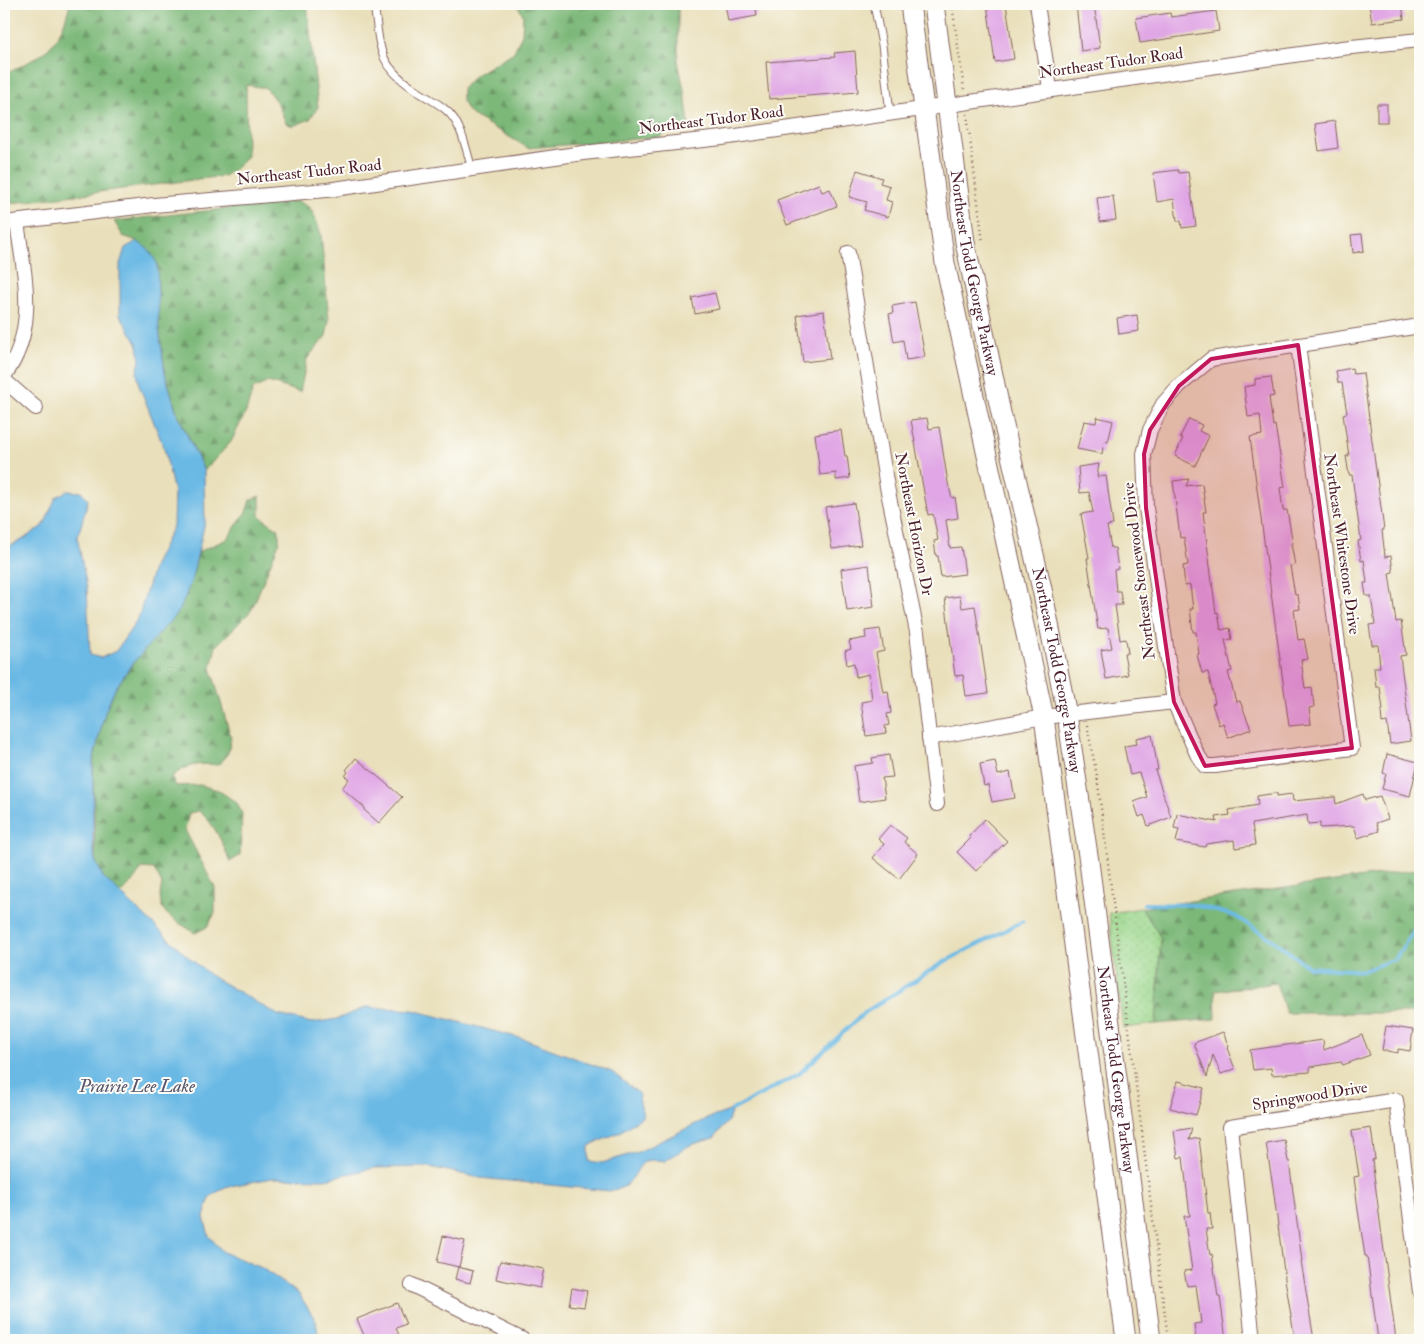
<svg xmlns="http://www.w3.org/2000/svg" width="1424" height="1344" font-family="'IM FELL Double Pica',serif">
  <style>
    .green { fill: url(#green-dots); stroke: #727b5c }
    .forest { fill: url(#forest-firs); stroke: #636c52 }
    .water { fill: #6bb9e5; stroke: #5a6c88 }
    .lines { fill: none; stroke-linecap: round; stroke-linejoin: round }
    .stream { stroke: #6bb9e5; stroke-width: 4 }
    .building { fill: #e0a6e5 }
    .lane-casing { stroke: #82625d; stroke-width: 9 }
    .street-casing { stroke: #82625d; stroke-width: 16 }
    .secondary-casing { stroke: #82625d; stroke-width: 21 }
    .path { stroke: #82625d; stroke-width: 2.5; stroke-dasharray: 1 4; stroke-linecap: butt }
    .lane { stroke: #fff; stroke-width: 7 }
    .street { stroke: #fff; stroke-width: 14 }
    .secondary { stroke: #fff; stroke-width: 19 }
    .marked { fill: #c2185b; fill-opacity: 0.2; stroke: #c2185b; stroke-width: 4; stroke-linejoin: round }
    .labels { text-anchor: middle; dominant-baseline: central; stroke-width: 4; stroke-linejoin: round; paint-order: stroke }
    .street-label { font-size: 16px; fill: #4a1f2b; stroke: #fdfcf7 }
    .water-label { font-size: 18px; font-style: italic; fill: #56556c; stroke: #fdfcf7 }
  </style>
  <defs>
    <pattern id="green-dots" width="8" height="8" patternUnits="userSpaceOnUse" patternTransform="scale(1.25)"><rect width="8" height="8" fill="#9bd78c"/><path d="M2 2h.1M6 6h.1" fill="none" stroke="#87b879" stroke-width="1.8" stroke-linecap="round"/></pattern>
    <pattern id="forest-firs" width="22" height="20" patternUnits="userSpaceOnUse" patternTransform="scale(1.25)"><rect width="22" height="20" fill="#7cb878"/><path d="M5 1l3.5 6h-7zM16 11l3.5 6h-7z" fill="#689563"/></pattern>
  </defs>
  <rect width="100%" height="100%" fill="#fdfcf7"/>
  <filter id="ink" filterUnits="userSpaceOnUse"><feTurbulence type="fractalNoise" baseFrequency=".02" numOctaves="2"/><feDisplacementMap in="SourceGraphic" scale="10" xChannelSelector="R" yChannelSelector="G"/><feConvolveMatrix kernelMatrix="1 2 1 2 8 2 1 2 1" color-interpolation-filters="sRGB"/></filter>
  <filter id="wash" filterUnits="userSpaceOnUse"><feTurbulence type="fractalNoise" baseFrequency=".0096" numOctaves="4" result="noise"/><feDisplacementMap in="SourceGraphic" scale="20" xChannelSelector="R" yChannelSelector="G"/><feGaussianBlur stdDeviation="1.12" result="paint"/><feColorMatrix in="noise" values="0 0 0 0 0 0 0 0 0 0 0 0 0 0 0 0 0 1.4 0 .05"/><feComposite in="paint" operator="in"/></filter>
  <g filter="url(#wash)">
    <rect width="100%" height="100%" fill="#e9dfba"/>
    <path class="green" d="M1142,908l19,30 -5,86 -33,4 -14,-115z"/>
    <g class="forest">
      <path d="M70,4h237l11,103 -8,12 -17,7 -7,-3 -8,-19 -12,-16 -20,-3 1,71 -10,11 -13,9 -220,28v-129c11,-6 36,-18 44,-26 12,-11 18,-30 22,-45z"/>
      <path d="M517,4h161v57l8,39 3,26 -17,1 -12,10 -132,11 -59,-35 -7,-12v-12l12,-13 40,-24 8,-18 1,-19z"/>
      <path d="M298,201l12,7 5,9 6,17 8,86 -3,16 -19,23 -7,33 -32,-10 -15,7 -7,23 -15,30 -27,29 -27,-59 -12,-39 -6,-45 -22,-87 -14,-5 -9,-15z"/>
      <path d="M260,496v20l19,14v13l-28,68 -35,35 -5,22 20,70 -3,15 -10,12c-18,-2 -32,-1 -46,12l4,9 24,-1 18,5 19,13 5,11 -2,41 -10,7c-8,-20 -15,-38 -31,-51l-10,2 -4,17 30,58v25l-8,14 -12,6c-22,-15 -41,-19 -33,-49l-8,-15 -12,-1 -10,15 -12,11 -17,-17 -8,-17 -2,-98 12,-50 10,-23 76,-107 7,-30 29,-13 19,-27 4,-12z"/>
      <path d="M1420,868v145h-134l-10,-30 -61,8 1,28 -60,5 5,-86 -19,-30 272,-38z"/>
    </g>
    <path class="water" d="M137,241l12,9 8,13 2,65 6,45 12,40 27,58 1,51 -14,60 -11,28 -48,54 -17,25 -10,23 -12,50v81l2,17 8,17 84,79 23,19 68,40 34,8 25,-4 30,-12 46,3 111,29 88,33 26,21 5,23 -23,16 -31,14v15l13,2 36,-11 66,-32 28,-10 -4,11 -14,17 -24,7 -25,16c-31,-5 -22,10 -40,25 -4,3 -11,3 -15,5l-130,-13 -50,-11 -56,1 -49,11 -53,-1 -47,9 -15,10 -6,20 5,19 14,16 39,16 37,26 17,27 3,19h-315v-791l18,-9 22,-15 12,-28 11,-6 15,1 6,8 -7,26 -4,10 10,52 3,67 11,3 15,-7 22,-32 16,-54 19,-39 1,-33 -10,-45 -25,-63 -2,-13 3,-11 -2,-16 -18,-30v-51l5,-16z"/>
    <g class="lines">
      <g class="stream">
        <path d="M1144,904l51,1 40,11 39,25 35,26 54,4 32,-12 25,-38"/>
        <path d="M732,1110l67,-36 65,-61 80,-51 79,-41"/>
      </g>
    </g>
    <g id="blocks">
      <g class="building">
        <path d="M725,4h30l2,12 -29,5z"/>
        <path d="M987,4h19l8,55 -19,3z"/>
        <path d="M1076,4h18l6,44 -19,3z"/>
        <path d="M1369,4h33l2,15 -32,4z"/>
        <path d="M1216,11l3,20 -79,12 -4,-25 34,-5 1,4z"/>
        <path d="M855,51l3,41 -89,7 -3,-37 69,-5 -1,-4z"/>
        <rect x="1377" y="104" width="10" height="18"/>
        <path d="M1335,121l3,27 -19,3 -4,-27z"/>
        <path d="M857,170l25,8 -2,5 10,3 -4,14 6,2 -4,15 -24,-7 3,-8 -18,-5z"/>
        <path d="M1178,170l1,3 9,-1 8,54 -14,2 -1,-7h-4l-3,-22 -17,3 -4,-29z"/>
        <path d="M819,184l3,8 8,-3 7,17 -50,19 -10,-25z"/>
        <path d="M1113,196l3,24 -16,2 -3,-24z"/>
        <path d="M1362,234l2,17 -11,2 -2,-18z"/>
        <path d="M715,293l4,16 -24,5 -3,-16z"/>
        <path d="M915,302l10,55 -19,3 -3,-20 -9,2 -5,-28 4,-1 -1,-7z"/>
        <path d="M824,311l6,48 -27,3 -6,-47z"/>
        <path d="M1137,315l2,16 -20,3 -2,-16z"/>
        <path d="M1352,368l1,6 10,-1 21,157h-2l3,27 6,-1 2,16 -4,1 7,49 5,-1 5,34 -6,1 11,85 -21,3 -3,-22 -5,1 -1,-12 2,-1 -3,-23h-4l-2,-20h6l-2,-22h-6l-3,-20 6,-1 -4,-28h-5l-2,-13h3l-3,-23 -3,1 -3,-20 3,-1 -6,-42 -3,-23h-3l-3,-19h3l-6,-42 4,-1 -5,-30h-4l-2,-12z"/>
        <path d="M1271,377l3,19 -5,1 4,29 2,-1 10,62 -5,1 3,22h4l6,34h-2l4,21 -5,1 5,29h3l2,14 -6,1 4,30 6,-1 4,20 -7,1 4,28 7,-1 2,20 -5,1 2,16 -22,2 -39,-289 12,-2 -2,-20 -12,2 -4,-30 11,-2v-6z"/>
        <path d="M1097,417l16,4 -5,21 -4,-1 -2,13 -25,-5 7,-28 12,2z"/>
        <path d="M927,418l2,11 10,-2 9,56 4,15 3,-1 3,21 -12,2 4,28 11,-1 4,27 -24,3 -3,-21h-2l-2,-15 4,-1 -5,-26 -5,1 -17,-95z"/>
        <path d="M1189,419l13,6 -3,6 10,5 -14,30 -20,-10 8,-18 -3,-1z"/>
        <path d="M841,430l4,26h2l3,22 -14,2v-7l-16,2 -5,-41z"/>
        <path d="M1099,464l-2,13 9,-1 7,49 -6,1 4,22h4l3,21 -4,1 2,21h4l2,14h-7l5,35 6,-1 2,14h-4l4,22 -22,4 -5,-29 11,-2 -4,-20 -10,1 -2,-12 -9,-59h2l-8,-44 12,-2 -4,-20 -9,1 -2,-26z"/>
        <path d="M1189,479l-3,7 16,-2 4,28h-3l13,101 2,-1 3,18 9,-2 2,11 -7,1 7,31 -4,1 8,30 4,-1 11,28 -23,9 -5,-15 -4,2 -7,-21 3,-1 -7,-31 -6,1 -5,-18 2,-1 -3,-22h-3l-3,-23h3l-3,-24 -5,1 -2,-20 5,-1 -4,-28 -4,1 -7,-57z"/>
        <path d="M854,503l7,42 -29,4 -7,-42z"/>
        <path d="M869,565l5,42 -27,4 -6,-42z"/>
        <path d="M960,596l2,12 13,-2 13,87 -22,3 -3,-21 -8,1 -10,-78z"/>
        <path d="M880,629l4,22 -8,2 7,39 5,-1 3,22 -4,1 2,11 -4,1 1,7 -20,3 -5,-34 11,-2 -3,-26 -13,3 -2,-14 -7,2 -2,-14 6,-2 -2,-8 17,-3 -1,-7z"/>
        <path d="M1152,735l6,35h-3l16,47 -23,9 -4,-11 -5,2 -5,-15 13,-5 -8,-24 -9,2 -6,-29 13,-2 -1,-6z"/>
        <path d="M1387,754l31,8 -8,34 -28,-7 4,-15 -3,-1z"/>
        <path d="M889,755l4,22 -11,1 3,20 -26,4 -5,-36 19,-3 -1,-5z"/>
        <path d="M356,758l46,39 -23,26 -15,-13 1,-2 -23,-20 7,-9 -4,-3 3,-4 -2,-2z"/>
        <path d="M995,761l3,14 12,-3 5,26 -23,4 -4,-17 -4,1 -4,-22z"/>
        <path d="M1277,793v3l15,-2 1,7 42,-4 1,7 27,-10 2,6 15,-4 8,23 -12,4 3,8 -21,7 -4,-12 -34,2v-5l-12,1 -1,-9 -55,9 3,21 -20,3 -1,-8 -28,4 -1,3 -29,-5 3,-13 -5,-1 3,-14 40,8 -1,-5 14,-2 -1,-5 29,-5 -1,-9z"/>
        <path d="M985,819l22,22 -31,30 -19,-19 14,-14 -2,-2z"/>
        <path d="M890,825l17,13 -3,4 14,12 -19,25 -26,-21 11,-14 -6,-5z"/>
        <path d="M1386,1026l27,4 -3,21 -12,-2v4l-16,-3z"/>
        <path d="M1223,1032l6,15 -2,1 8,21 -14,5 -8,-19 -6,22 -13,-34z"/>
        <path d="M1362,1035l8,20 -27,10 -2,-3 -31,5v5l-38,3 -1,-7 -18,2 -3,-20 73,-10 1,10z"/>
        <path d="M1178,1081l26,7 -8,27 -26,-7z"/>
        <path d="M1192,1128l-3,12 10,-2 9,75h2l2,16h-6l4,26 2,-1 6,43h2l6,43h-30l-2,-16 7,-1 -5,-38 -9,1 -3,-15 8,-1 -8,-54h6l-7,-59 -5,1 -4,-27z"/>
        <path d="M1371,1128l4,31 -3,1 8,61 16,119h-18l-11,-84h-2l-7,-46 -4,-33 5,-1 -7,-45z"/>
        <path d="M1284,1140l4,21h1l13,100h-1l13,79h-19l-10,-61 -12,-92 -7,-44z"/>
        <path d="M443,1236l22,5 -6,26 -22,-5z"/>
        <path d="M500,1261l44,8 -4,19 -44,-9z"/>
        <path d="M458,1267l15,4 -3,12 -15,-4z"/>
        <path d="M572,1288l15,3 -3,16 -15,-2z"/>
        <path d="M397,1303l9,21 -10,4 5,12h-35l-9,-21z"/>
      </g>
    </g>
  </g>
  <g filter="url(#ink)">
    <use href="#blocks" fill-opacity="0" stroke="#82625d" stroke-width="1"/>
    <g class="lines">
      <g class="lane-casing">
        <g id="lane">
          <path d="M874,4l8,41 8,68"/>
          <path d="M375,11c5,39 4,54 39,78 10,7 23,13 32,21 16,13 20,40 26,59"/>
        </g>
      </g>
      <g class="street-casing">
        <g id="street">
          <path d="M1037,4l13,85"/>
          <path d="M4,223l150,-18 173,-15 256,-37 139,-15 620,-90 78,-8"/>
          <path d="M848,253l39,234 30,145 20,172"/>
          <path d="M1298,345l54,403 -137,18h-10l-8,-12 -23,-52 -28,-194 -2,-54 6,-24 13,-26 16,-18 32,-27 209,-33"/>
          <path d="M4,376c35,-47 20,-101 13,-154"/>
          <path d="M4,380l32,28"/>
          <path d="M929,738l115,-21 130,-15"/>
          <path d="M412,1285l111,55"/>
          <path d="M1253,1340l-23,-213 166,-27 24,192"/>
        </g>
      </g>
      <g class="secondary-casing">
        <g id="secondary">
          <path d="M910,4l35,259 99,454 82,623"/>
          <path id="s1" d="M934,4l31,238 36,171 41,176 25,126 22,147 62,478"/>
        </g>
      </g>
      <g class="path">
        <path d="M952,4l12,85"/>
        <path d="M967,114l16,129"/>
        <path d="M1087,725l10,51 70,555"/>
      </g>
      <use href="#lane" class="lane"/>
      <use href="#street" class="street"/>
      <use href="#secondary" class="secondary"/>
    </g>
  </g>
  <path class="marked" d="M1298,345l54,403 -147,18 -31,-64 -28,-194 -2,-54 6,-24 29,-44 32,-27z"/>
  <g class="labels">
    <g class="street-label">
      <text transform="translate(1111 63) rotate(-8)">Northeast Tudor Road</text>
      <text transform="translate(711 120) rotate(-7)">Northeast Tudor Road</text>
      <text transform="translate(309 172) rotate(-6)">Northeast Tudor Road</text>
      <text stroke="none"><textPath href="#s1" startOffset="272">Northeast Todd George Parkway</textPath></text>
      <text transform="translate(914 524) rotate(79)">Northeast Horizon Dr</text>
      <text transform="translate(1342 544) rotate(82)">Northeast Whitestone Drive</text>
      <text transform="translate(1139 571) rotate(-97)">Northeast Stonewood Drive</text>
      <text stroke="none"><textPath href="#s1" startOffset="678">Northeast Todd George Parkway</textPath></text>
      <text stroke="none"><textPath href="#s1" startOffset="1082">Northeast Todd George Parkway</textPath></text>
      <text transform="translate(1310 1096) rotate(-9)">Springwood Drive</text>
    </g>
    <g class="water-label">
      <text x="137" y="1086">Prairie Lee Lake</text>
    </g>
  </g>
  <rect width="1424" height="1344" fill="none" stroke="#fdfcf7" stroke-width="20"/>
</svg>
